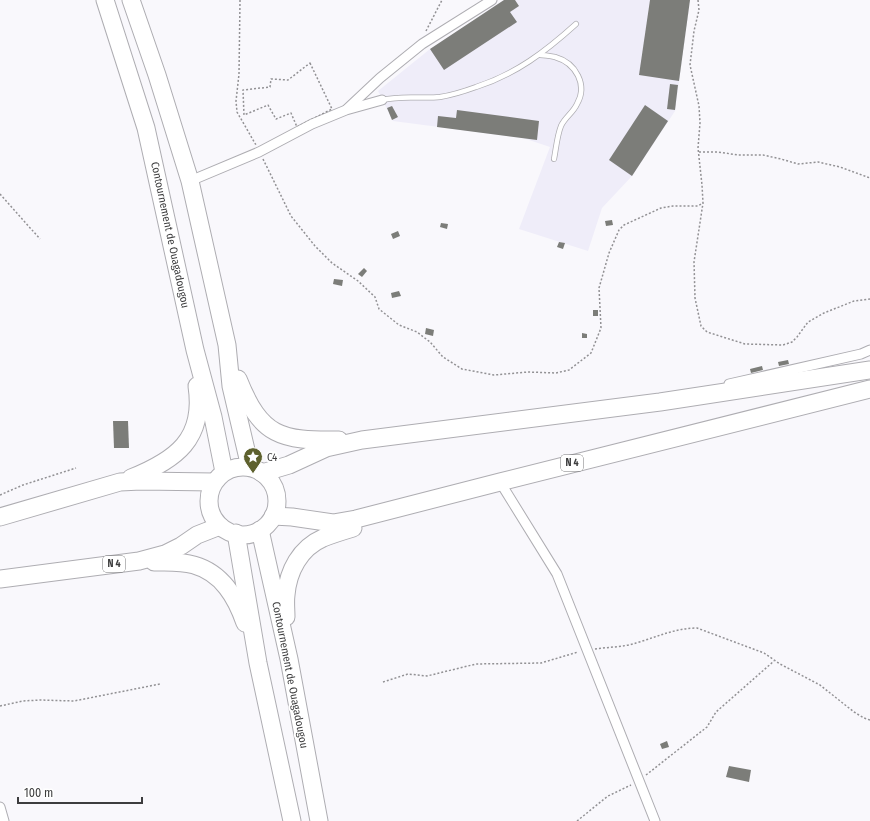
<svg xmlns="http://www.w3.org/2000/svg" width="870" height="821" font-family="'Fira Sans Condensed',sans-serif">
  <style>
    .built { fill: #efedf9 }
    .building { fill: #7c7d79 }
    .lines { fill: none; stroke-linecap: round; stroke-linejoin: round }
    .lane-casing { stroke: #aeadb2; stroke-width: 6 }
    .street-casing { stroke: #aeadb2; stroke-width: 11 }
    .highway-casing { stroke: #aeadb2; stroke-width: 19 }
    .path { stroke: #929194; stroke-width: 1.5; stroke-dasharray: 2 2; stroke-linecap: butt }
    .lane { stroke: #fff; stroke-width: 4.5 }
    .street { stroke: #fff; stroke-width: 9 }
    .highway { stroke: #fff; stroke-width: 17 }
    .labels { text-anchor: middle; dominant-baseline: central; stroke-width: 4; stroke-linejoin: round; paint-order: stroke }
    .shield { fill: #fff; stroke: #777778; stroke-width: 1 }
    .shield-label { font-size: 10px; font-weight: bold; fill: #3d3d3e }
    .street-label { font-size: 11px; fill: #3d3d3e; stroke: #fff }
    .poi-label { font-size: 11px; fill: #3d3d3e; stroke: #fff; text-anchor: start }
  </style>
  <rect width="100%" height="100%" fill="#f9f8fc"/>
  <path class="built" d="M504,0h186l-15,111 -43,65 -30,32 -14,43 -69,-22 31,-82 -27,-9 -130,-17 -15,-30 52,-42z"/>
  <g class="building">
    <path d="M504,0h11l4,6 -9,6 7,10 -73,48 -14,-21z"/>
    <path d="M650,0h40l-11,81 -40,-6z"/>
    <path d="M670,84l8,1 -3,25 -8,-1z"/>
    <path d="M645,105l23,16 -36,55 -23,-16z"/>
    <path d="M392,106l6,11 -6,3 -5,-12z"/>
    <path d="M457,110l82,11 -2,19 -100,-13 1,-11 18,2z"/>
    <path d="M612,220l1,5 -7,1 -1,-5z"/>
    <path d="M441,223l7,1 -1,5 -7,-2z"/>
    <path d="M398,231l2,5 -7,3 -2,-5z"/>
    <path d="M559,242l6,1 -2,6 -6,-2z"/>
    <path d="M364,268l3,3 -5,6 -4,-3z"/>
    <path d="M334,279l9,1 -1,6 -9,-2z"/>
    <path d="M399,291l2,5 -9,2 -1,-5z"/>
    <rect x="593" y="310" width="5" height="6"/>
    <path d="M426,328l8,2 -1,6 -8,-2z"/>
    <path d="M582,333l5,1v4h-5z"/>
    <path d="M788,360l1,4 -10,2 -1,-4z"/>
    <path d="M762,366l1,4 -12,3 -1,-4z"/>
    <path d="M113,421h15l1,27h-15z"/>
    <path d="M667,741l2,6 -7,2 -2,-5z"/>
    <path d="M729,766l22,4 -2,12 -23,-5z"/>
  </g>
  <g class="lines">
    <g class="lane-casing">
      <g id="lane">
        <path d="M540,55c4,0 10,1 15,2 21,6 33,28 22,47 -4,9 -12,13 -16,22 -4,10 -5,23 -7,33"/>
        <path d="M382,100c20,-5 39,-1 58,-3 13,-2 25,-6 36,-10 40,-13 69,-35 100,-63"/>
      </g>
    </g>
    <g class="street-casing">
      <g id="street">
        <path d="M347,109l33,-31 42,-34 70,-44"/>
        <path d="M190,181l69,-29 53,-28 34,-14 36,-10"/>
        <path d="M729,384l132,-30 9,-4"/>
        <path d="M500,482l57,92 98,247"/>
        <path d="M0,807l4,14"/>
      </g>
    </g>
    <g class="highway-casing">
      <g id="highway">
        <path d="M105,0l41,128 49,222 18,67 11,55"/>
        <path d="M131,0l26,75 33,106 37,164 4,41 19,81"/>
        <path d="M238,379c23,58 43,62 101,61"/>
        <circle cx="243" cy="501" r="34"/>
        <path d="M262,473l27,-8 37,-17 36,-8 298,-38 210,-32"/>
        <path d="M131,478c45,-18 74,-39 66,-92"/>
        <path d="M273,516l19,1 41,6 23,-4 144,-37 370,-93"/>
        <path d="M0,517l120,-35 21,-1 73,1"/>
        <path d="M260,530l29,129 30,162"/>
        <path d="M236,533l22,130 34,158"/>
        <path d="M154,562c13,0 27,-1 40,3 28,8 42,32 51,58"/>
        <path d="M0,579l139,-18 26,-7 16,-8 16,-11 23,-9"/>
        <path d="M286,617c0,-7 -1,-15 0,-22 2,-24 14,-47 37,-57 10,-4 20,-7 30,-10"/>
      </g>
    </g>
    <g class="path">
      <path d="M240,0l-1,74 -3,27 1,11 19,33"/>
      <path d="M698,0l1,10 -5,21 -4,34 9,41 1,17 -2,25 4,37 1,18 -9,59 1,36 6,28 6,6 38,12 38,1 9,-3 5,-5 11,-15 16,-9 30,-12 16,-2"/>
      <path d="M426,31l16,-31"/>
      <path d="M310,63l22,46 -35,18 -6,-14 -15,6 -8,-14 -24,10 -1,-25 27,-3 1,-8 17,1z"/>
      <path d="M699,152h19l20,3h25l18,4 17,5 20,-2 22,5 30,11"/>
      <path d="M263,159l28,57 24,30 17,17 26,18 17,16 4,12 20,16 18,7 13,10 13,15 19,12 32,6 34,-3 28,1 13,-3 22,-17 10,-25 -2,-40 10,-35 10,-23 5,-5 37,-17 12,-2h25l5,-3"/>
      <path d="M0,194l40,45"/>
      <path d="M0,495l23,-10 53,-17"/>
      <path d="M595,649c14,-2 29,-2 41,-6 21,-6 39,-15 61,-15l67,25 16,11 40,21 34,27 10,6 6,2"/>
      <path d="M383,682l25,-8 19,2 49,-12 65,-1 37,-11"/>
      <path d="M0,706l23,-5 17,-1 34,1 86,-17"/>
      <path d="M646,775l61,-48 9,-15 58,-51"/>
      <path d="M577,821l31,-25 23,-11"/>
    </g>
    <use href="#lane" class="lane"/>
    <use href="#street" class="street"/>
    <use href="#highway" class="highway"/>
  </g>
  <defs>
    <g id="sight-pin" transform="scale(1)"><path d="M0 17L-7.5 6A9.5 9.5 0 1 1 7.5 6Z" fill="#5e612e" stroke="#fff"/><path d="M0-6L1.8-2.2L6-1.7L2.9 1.2L3.7 5.4L0 3.3L-3.7 5.4L-2.9 1.2L-6-1.7L-1.8-2.2Z" fill="#fff"/></g>
  </defs>
  <g fill-rule="evenodd">
    <use href="#sight-pin" x="253" y="457"/>
  </g>
  <g class="labels">
    <g class="shield">
      <rect x="561" y="455" width="22" height="16" rx="3"/>
      <rect x="103" y="556" width="22" height="16" rx="3"/>
    </g>
    <g class="shield-label">
      <text x="572" y="463">N 4</text>
      <text x="114" y="564">N 4</text>
    </g>
    <g class="street-label">
      <text transform="translate(170 235) rotate(78)">Contournement de Ouagadougou</text>
      <text transform="translate(290 675) rotate(79)">Contournement de Ouagadougou</text>
    </g>
    <g class="poi-label">
      <text x="267" y="457">C4</text>
    </g>
  </g>
  <path d="M18 797v6h124v-6" fill="none" stroke="#3d3d3e" stroke-width="2"/>
  <text x="24" y="797" font-size="12" fill="#3d3d3e" stroke="#ffffff" stroke-width="3" paint-order="stroke">100 m</text>
</svg>
